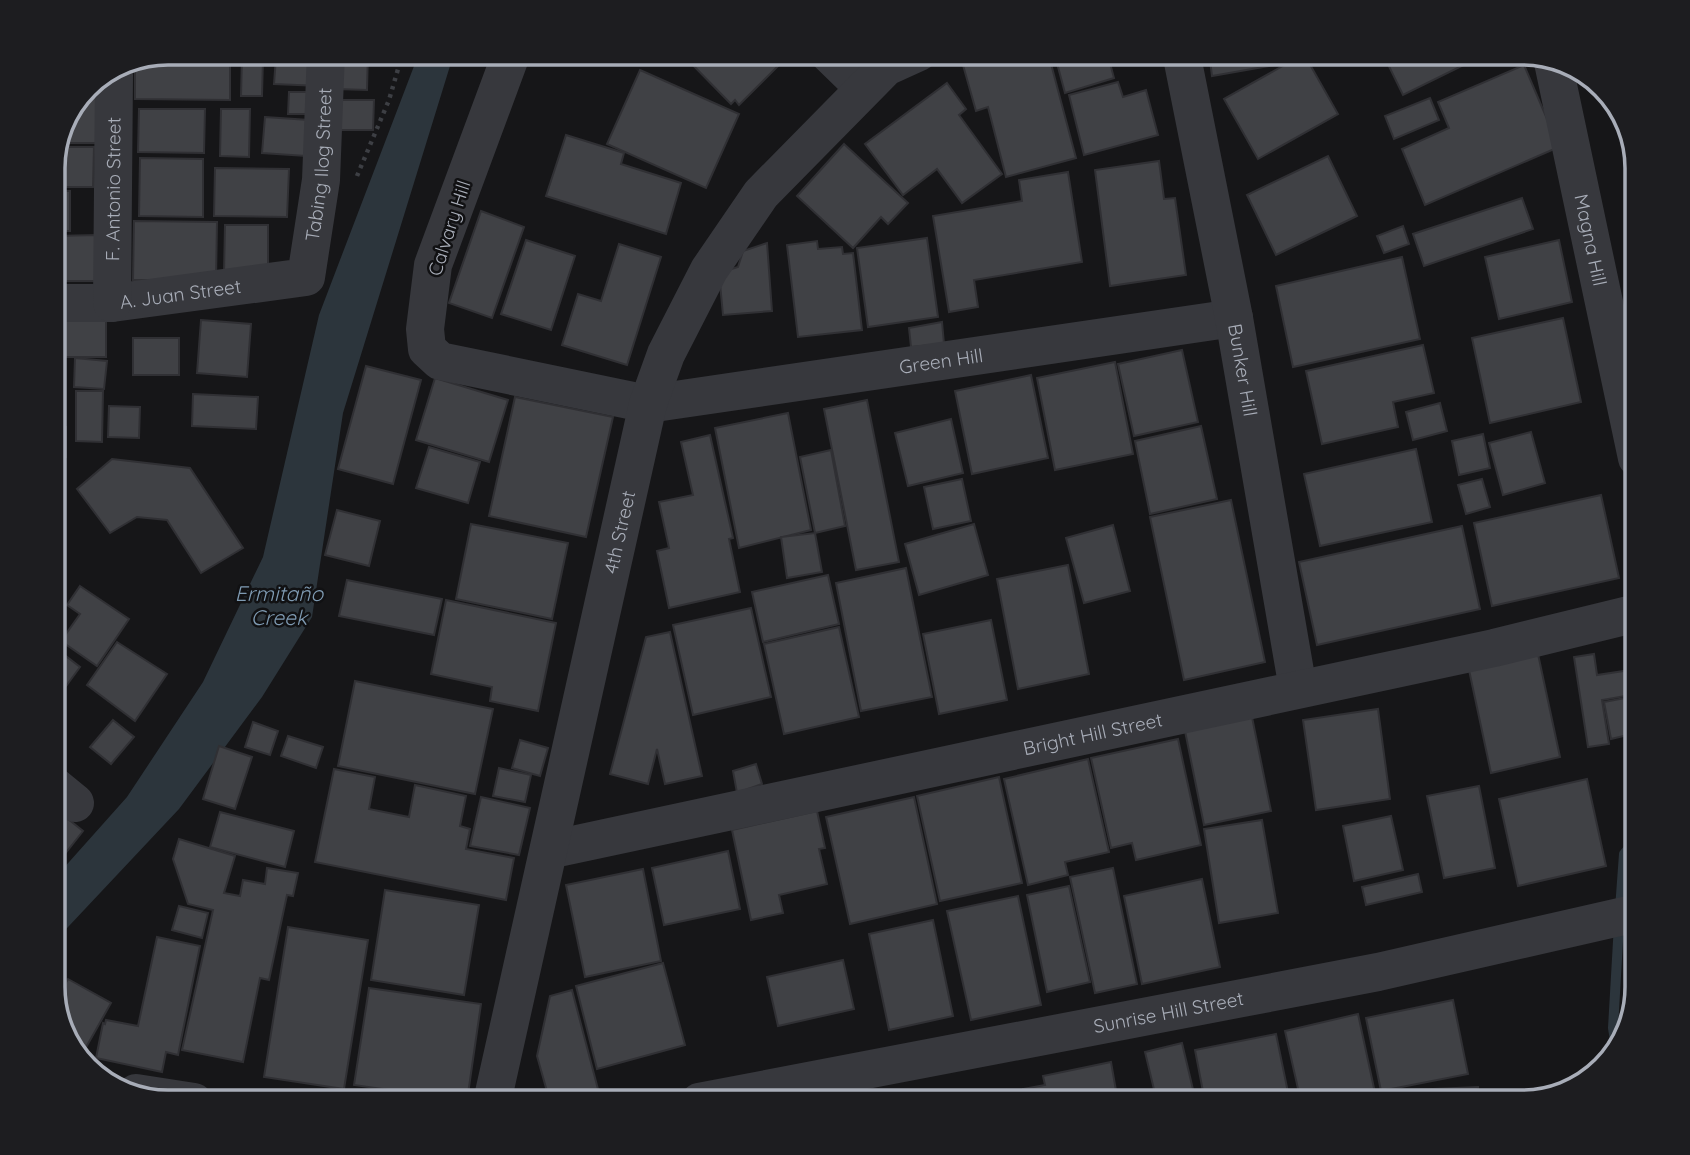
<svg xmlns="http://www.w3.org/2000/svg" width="1690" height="1155" font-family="Quicksand,sans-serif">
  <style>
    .water { fill: #2c353c }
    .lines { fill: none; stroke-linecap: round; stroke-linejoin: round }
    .stream { stroke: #2c353c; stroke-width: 10 }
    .building { fill: #404145; stroke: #303034; stroke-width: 2 }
    .path { stroke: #3d3f44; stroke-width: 4.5; stroke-dasharray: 3.5 5; stroke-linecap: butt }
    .minor { stroke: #37383d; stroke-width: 38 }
    .labels { text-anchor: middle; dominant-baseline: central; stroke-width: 5; stroke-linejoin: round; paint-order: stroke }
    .street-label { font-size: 19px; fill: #a8adb8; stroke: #111113 }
    .water-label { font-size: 21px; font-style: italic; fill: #7f9bb3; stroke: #111113 }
    .rim { fill: none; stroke: #a8adb8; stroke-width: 3.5 }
  </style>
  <rect width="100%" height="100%" fill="#161618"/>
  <path class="water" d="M419,53h35l-111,360 -31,204 -50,80 -83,112 -126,134v-63l74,-83 76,-115 60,-125 56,-242z"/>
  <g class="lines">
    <g class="stream">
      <path d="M1620,909l4,-55 13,-15"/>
      <path d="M1617,1053l-4,-25 6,-104"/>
    </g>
  </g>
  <g class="building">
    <path d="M167,52h63v48l-95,-1v-33z"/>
    <path d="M338,52h30l-1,38 -31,-1z"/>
    <path d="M680,52h108l2,2 -51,51 -4,-5 -4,4z"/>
    <path d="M983,52h52l3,11 12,-3 26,98 -70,19 -18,-70 -12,4 -15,-53z"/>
    <path d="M1054,52h53l7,26 -49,15z"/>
    <path d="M1209,52h64l2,13 -63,11z"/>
    <path d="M1382,52h108l-87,43z"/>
    <path d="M1304,54l34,60 -80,45 -34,-60z"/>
    <path d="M242,57l21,1 -1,38h-21z"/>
    <path d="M276,57l46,2 -2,27 -46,-2z"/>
    <path d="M1524,65l35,82 -134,58 -23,-56 47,-21 -11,-26z"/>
    <path d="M640,70l99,44 -33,74 -99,-44z"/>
    <path d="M1118,82l5,15 23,-7 12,45 -74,20 -15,-60z"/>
    <path d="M947,83l19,26 -7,6 43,59 -40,29 -25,-34 -34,26 -38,-51z"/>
    <path d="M289,92h26l-1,22h-26z"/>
    <path d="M100,94v49h-40l22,-48z"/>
    <path d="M1430,98l9,22 -45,19 -9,-23z"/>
    <path d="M340,100h34l-1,30h-33z"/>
    <path d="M139,109h66l-1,44 -66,-1z"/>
    <path d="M221,109h29l-1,48 -29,-1z"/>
    <path d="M265,117l44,3 -3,36 -44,-3z"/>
    <path d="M566,135l58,18 -3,11 60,19 -15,51 -120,-38z"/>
    <path d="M844,144l64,59 -20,21 -7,-7 -28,31 -56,-52z"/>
    <path d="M59,147h35l-1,40h-40v-27z"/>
    <path d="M1328,156l29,60 -81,39 -29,-60z"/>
    <path d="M140,158l63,1v58l-64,-1z"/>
    <path d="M1159,161l5,38 11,-1 11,77 -76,11 -15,-116z"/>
    <path d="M215,168l74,1 -2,48 -73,-1z"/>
    <path d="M1068,172l14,90 -108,18 4,27 -29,5 -16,-96 89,-15 -3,-21z"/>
    <rect x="53" y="191" width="17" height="40"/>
    <path d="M1522,198l11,31 -109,37 -11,-32z"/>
    <path d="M481,211l43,16 -32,91 -43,-15z"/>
    <path d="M134,221l83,1 -1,58h-83z"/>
    <path d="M225,225h43v50l-44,-1z"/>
    <path d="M1403,226l6,18 -25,9 -7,-17z"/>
    <path d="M98,235v46h-45v-45z"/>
    <path d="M927,238l11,79 -70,10 -11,-79z"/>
    <path d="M526,240l49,16 -24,74 -50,-16z"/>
    <path d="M1559,240l13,62 -73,17 -14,-62z"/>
    <path d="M817,241l1,8 24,-2 1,7 10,-1 9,77 -64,7 -11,-92z"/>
    <path d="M767,243l5,68 -49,4 -4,-42 19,-6 5,-16z"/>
    <path d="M619,244l42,13 -34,108 -65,-20 16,-51 23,7z"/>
    <path d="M1402,257l18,82 -127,28 -17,-81z"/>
    <rect x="61" y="310" width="45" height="47"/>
    <path d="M1563,318l18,84 -91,21 -18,-85z"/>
    <path d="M201,320l50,4 -4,53 -50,-4z"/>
    <path d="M942,322l2,22 -33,3 -2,-19z"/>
    <rect x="133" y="338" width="46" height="37"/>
    <path d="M1423,345l11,48 -41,9 5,25 -76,17 -16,-73z"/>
    <path d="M1182,350l16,72 -64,14 -16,-72z"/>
    <path d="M75,358l32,3 -3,28 -30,-2z"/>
    <path d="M1115,362l18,92 -78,16 -18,-92z"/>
    <path d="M366,366l55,14 -28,104 -55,-15z"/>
    <path d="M1031,375l17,83 -76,16 -17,-83z"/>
    <path d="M435,378l73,22 -19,62 -73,-22z"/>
    <path d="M76,391h27l-1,51 -26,-1z"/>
    <path d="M193,394l65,3 -2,32 -64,-3z"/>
    <path d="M515,397l98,20 -27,120 -97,-21z"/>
    <path d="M867,400l32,162 -43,8 -32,-161z"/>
    <path d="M1440,403l7,28 -34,9 -7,-28z"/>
    <path d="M109,406l31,1 -1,31 -31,-1z"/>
    <path d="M788,413l23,117 -72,18 -24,-120z"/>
    <path d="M951,419l12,54 -55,13 -13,-53z"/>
    <path d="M53,426l13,1v30h-13z"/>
    <path d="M1201,426l16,73 -67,15 -15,-73z"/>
    <path d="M1531,432l14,51 -42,12 -14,-52z"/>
    <path d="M1483,434l7,34 -31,7 -7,-34z"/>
    <path d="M710,435l23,103 -4,1 11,53 -71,16 -12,-57 12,-3 -10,-46 34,-7 -12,-53z"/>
    <path d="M429,447l51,15 -12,41 -52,-15z"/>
    <path d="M1416,449l16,73 -112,24 -16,-72z"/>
    <path d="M831,450l14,76 -30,7 -15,-76z"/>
    <path d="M112,459l78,9 53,80 -42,25 -34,-53 -30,-3 -27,16 -33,-44z"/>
    <path d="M962,479l9,42 -38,8 -9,-42z"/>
    <path d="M1482,479l8,28 -24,7 -8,-29z"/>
    <path d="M1601,495l18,83 -127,28 -18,-83z"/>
    <path d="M1231,500l34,162 -81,18 -34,-163z"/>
    <path d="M337,510l43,11 -11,45 -44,-11z"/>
    <path d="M471,524l97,19 -16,76 -96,-20z"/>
    <path d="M974,524l14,51 -69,20 -14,-51z"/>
    <path d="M1113,525l17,66 -46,12 -18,-65z"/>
    <path d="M1462,526l18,83 -163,36 -18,-83z"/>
    <path d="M815,533l7,39 -35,6 -6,-41z"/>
    <path d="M1068,565l21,109 -71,15 -21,-110z"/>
    <path d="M906,568l26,129 -71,14 -25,-128z"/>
    <path d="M828,575l11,49 -76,18 -11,-50z"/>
    <path d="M347,580l95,19 -8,36 -95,-19z"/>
    <path d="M80,586l49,33 -32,47 -36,-25 19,-27 -13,-9z"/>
    <path d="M446,600l110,23 -18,88 -48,-10 2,-14 -61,-13z"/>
    <path d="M751,608l20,89 -78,18 -20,-90z"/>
    <path d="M991,620l16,80 -68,14 -16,-80z"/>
    <path d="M839,627l20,90 -75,17 -20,-90z"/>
    <path d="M670,632l32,144 -37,8 -8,-35 -9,35 -38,-10 36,-137z"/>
    <path d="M117,642l50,32 -32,47 -48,-36z"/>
    <path d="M53,646l27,21 -27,37z"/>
    <path d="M1538,654l22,103 -69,16 -22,-103z"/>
    <path d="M1594,654l3,21 40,-6v25l-35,6 7,44 -21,3 -14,-90z"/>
    <path d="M355,681l138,28 -18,85 -137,-28z"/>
    <path d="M1625,698l7,36 -21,5 -7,-37z"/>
    <path d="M1378,709l12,90 -74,11 -13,-90z"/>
    <path d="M1252,717l19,94 -67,14 -19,-94z"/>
    <path d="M113,720l21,17 -23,27 -21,-17z"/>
    <path d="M253,722l25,9 -8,24 -25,-8z"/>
    <path d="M288,736l35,11 -7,21 -35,-12z"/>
    <path d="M1178,739l23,106 -65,15 -4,-17 -21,5 -20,-90z"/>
    <path d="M520,740l28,8 -8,28 -28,-8z"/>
    <path d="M219,746l33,11 -17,52 -32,-10z"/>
    <path d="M1088,759l21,93 -44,10 3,13 -40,10 -24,-106z"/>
    <path d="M756,764l6,20 -25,9 -4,-22z"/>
    <path d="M499,768l32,7 -6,27 -32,-6z"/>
    <path d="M334,769l41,8 -6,32 40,8 6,-32 51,11 -6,30 10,3 -4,20 48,9 -8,42 -191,-38z"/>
    <path d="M999,777l23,106 -82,18 -23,-105z"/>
    <path d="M1587,779l19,87 -88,20 -19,-87z"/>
    <path d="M1479,786l16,82 -51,10 -17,-82z"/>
    <path d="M481,797l49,11 -11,47 -49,-9z"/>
    <path d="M914,797l23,107 -87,20 -24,-107z"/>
    <path d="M53,807l30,24 -30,38z"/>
    <path d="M817,811l8,37 -6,1 8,35 -48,11 4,18 -32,7 -19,-90z"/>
    <path d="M220,812l74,19 -9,36 -75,-20z"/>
    <path d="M1391,816l12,54 -49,11 -11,-55z"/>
    <path d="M1262,820l16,93 -59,10 -15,-94z"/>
    <path d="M179,839l56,17 -11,37 16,3 3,-16 22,4 2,-16 31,5 -5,23 -6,-1 -18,85 -9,-2 -17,84 -61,-12 31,-140 -25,-6 -15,-45z"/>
    <path d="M728,851l12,58 -76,16 -12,-57z"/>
    <path d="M1113,868l24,116 -42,9 -25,-116z"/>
    <path d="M643,869l18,92 -76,16 -19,-92z"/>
    <path d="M1418,874l4,18 -56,13 -4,-18z"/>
    <path d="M1202,879l18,88 -78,17 -18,-88z"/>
    <path d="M1069,886l21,96 -43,10 -20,-97z"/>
    <path d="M385,890l94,15 -15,90 -93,-15z"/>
    <path d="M1018,896l23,109 -70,15 -24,-109z"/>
    <path d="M179,906l29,7 -6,25 -30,-8z"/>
    <path d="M933,920l20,96 -64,14 -20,-96z"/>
    <path d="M288,927l80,13 -24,149 -80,-12z"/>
    <path d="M157,937l43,9 -22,109 -12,-3 -4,20 -66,-14 7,-35 2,1 1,-4 32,6z"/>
    <path d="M843,960l11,49 -76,17 -11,-49z"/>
    <path d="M663,963l22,82 -88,24 -21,-83z"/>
    <path d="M68,979l43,24 -31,55 -12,-13 -13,-43z"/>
    <path d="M369,988l112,16 -14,97 -113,-16z"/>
    <path d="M572,990l27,103 -35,9h-14l-13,-46 13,-60z"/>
    <path d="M1453,1000l15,74 -87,17 -15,-73z"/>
    <path d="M1358,1014l19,88h-76l-16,-71z"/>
    <path d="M1276,1034l14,68h-85l-10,-52z"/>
    <path d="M1182,1043l14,59h-39l-12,-50z"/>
    <path d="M1111,1062l7,40h-93l-2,-13 22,-4 -2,-9z"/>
    <path d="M1478,1087l1,15h-69v-12z"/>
    <path d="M1006,1090l2,12h-63z"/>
  </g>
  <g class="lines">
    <path class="path" d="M357,176l32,-76 14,-48"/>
    <g class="minor">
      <path id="s1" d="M512,52l-79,213 -8,64 2,20 13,12 208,43 586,-86"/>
      <path d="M827,52l36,35"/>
      <path id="s2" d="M1181,52l53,266 64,371"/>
      <path id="s3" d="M1553,62l84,396"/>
      <path id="s4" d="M53,303h59l194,-26 15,-97 5,-128"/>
      <path id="s5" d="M112,303l2,-228"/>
      <path d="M53,785l22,18"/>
      <path id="s6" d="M549,850l945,-202 143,-35"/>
      <path d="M136,1093l58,9"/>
      <path id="s7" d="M492,1102l156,-698 18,-50 43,-84 52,-76 125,-127 33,-15"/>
      <path id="s8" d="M699,1102l679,-130 259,-59"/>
    </g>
  </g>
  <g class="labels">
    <g class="street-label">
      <text stroke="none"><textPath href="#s4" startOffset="368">Tabing Ilog Street</textPath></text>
      <text stroke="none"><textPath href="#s5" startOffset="114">F. Antonio Street</textPath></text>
      <text transform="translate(449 228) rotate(-72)">Calvary Hill</text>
      <text stroke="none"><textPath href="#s3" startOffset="182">Magna Hill</textPath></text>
      <text stroke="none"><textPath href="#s4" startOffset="128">A. Juan Street</textPath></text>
      <text stroke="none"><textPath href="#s1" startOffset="838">Green Hill</textPath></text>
      <text stroke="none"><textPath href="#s2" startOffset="324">Bunker Hill</textPath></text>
      <text stroke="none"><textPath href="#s7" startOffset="584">4th Street</textPath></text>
      <text stroke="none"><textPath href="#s6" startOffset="556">Bright Hill Street</textPath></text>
      <text stroke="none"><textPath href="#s8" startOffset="478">Sunrise Hill Street</textPath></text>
    </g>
    <g class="water-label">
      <text x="279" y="593">Ermitaño<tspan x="279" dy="24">Creek</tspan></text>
    </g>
  </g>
  <path d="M0 0H1690V1155H0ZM168 65H1522A103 103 0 0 1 1625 168V987A103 103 0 0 1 1522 1090H168A103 103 0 0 1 65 987V168A103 103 0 0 1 168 65Z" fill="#1d1d20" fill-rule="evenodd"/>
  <path class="rim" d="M168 65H1522A103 103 0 0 1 1625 168V987A103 103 0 0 1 1522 1090H168A103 103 0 0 1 65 987V168A103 103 0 0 1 168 65Z"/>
</svg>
